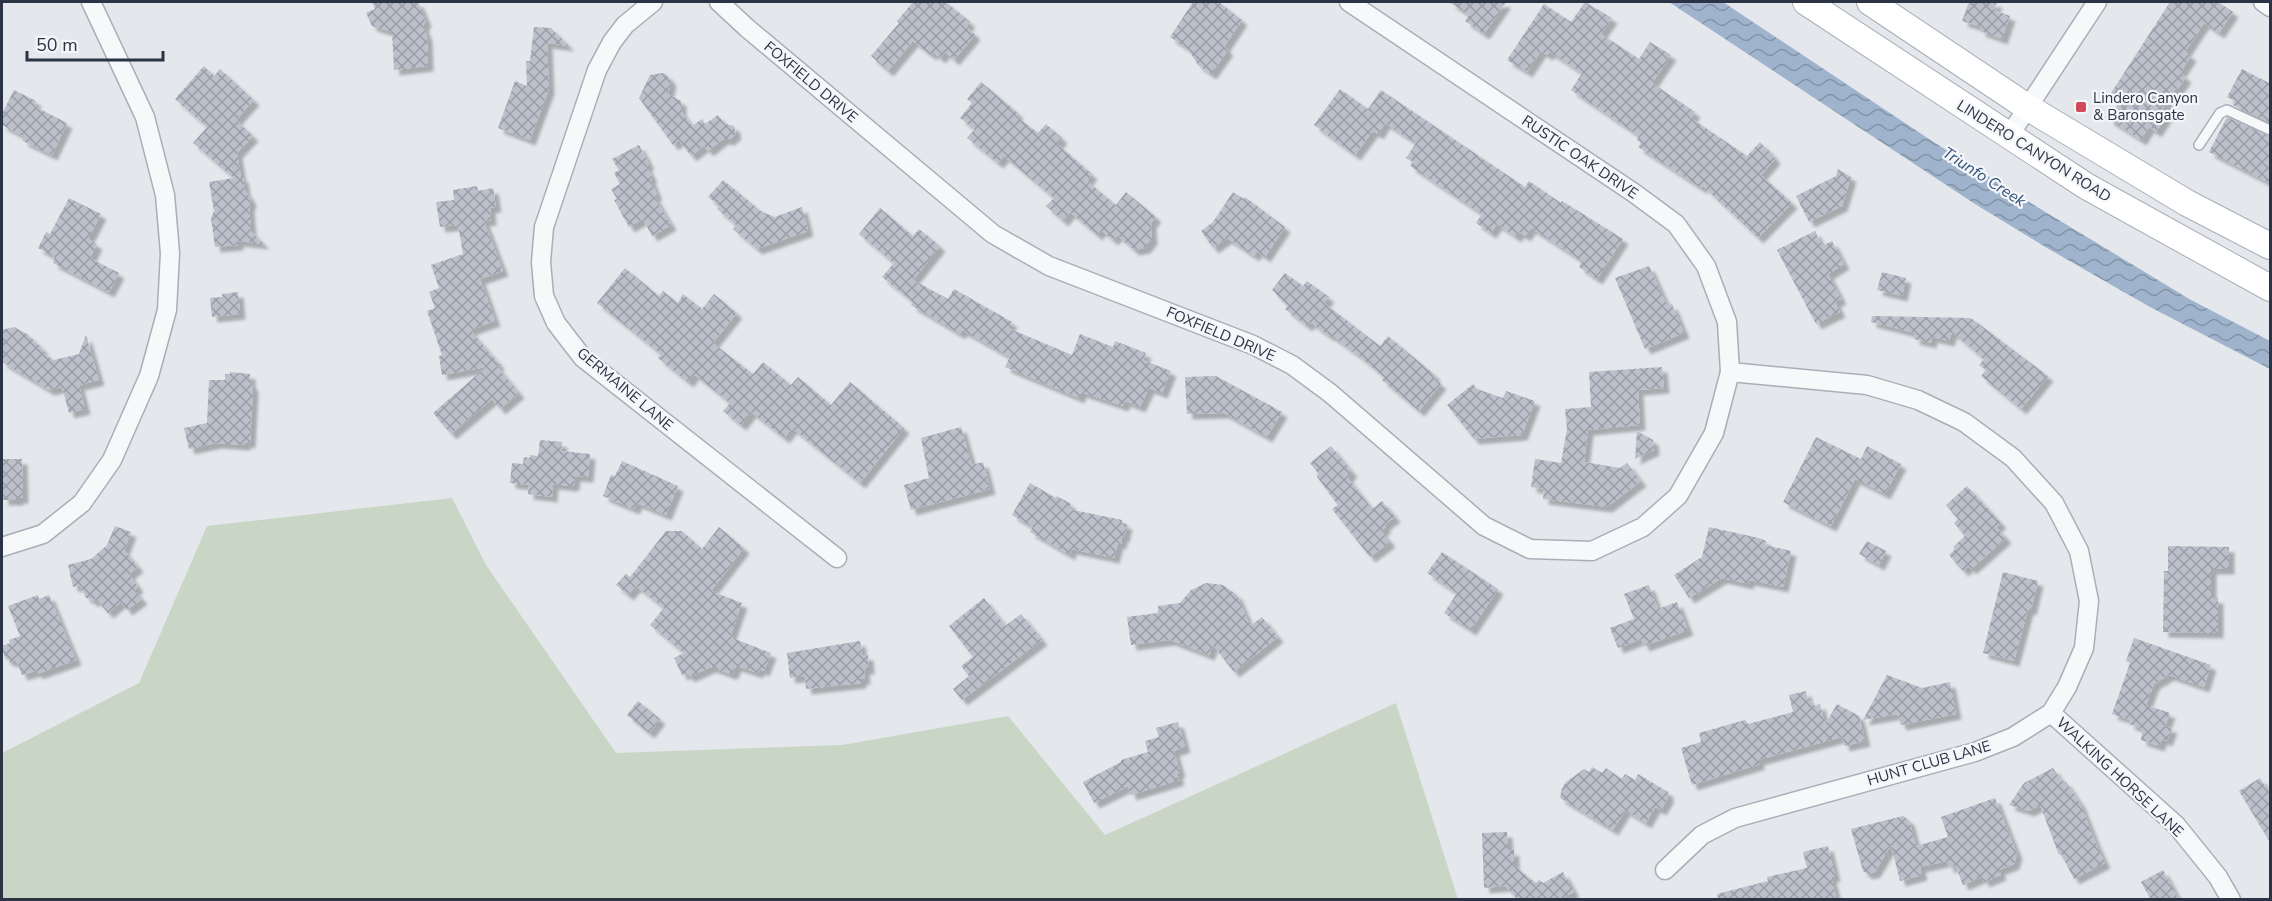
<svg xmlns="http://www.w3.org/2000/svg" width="2272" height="901" font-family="'Nunito Sans',sans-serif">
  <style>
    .green { fill: #c9d6c5 }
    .water { fill: url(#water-waves) }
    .building { fill: url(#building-cross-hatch); filter: url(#shadow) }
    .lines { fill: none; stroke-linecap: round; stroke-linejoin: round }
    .lane-casing { stroke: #a9aeb7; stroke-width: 12 }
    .street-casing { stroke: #a9aeb7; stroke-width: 21 }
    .secondary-casing { stroke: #a9aeb7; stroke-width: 28 }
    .lane { stroke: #f7f8fa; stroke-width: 9 }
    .street { stroke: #f7f8fa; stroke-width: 18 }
    .secondary { stroke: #fff; stroke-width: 26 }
    .poi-dot { fill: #d1495b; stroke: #f4f6f9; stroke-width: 2 }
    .labels { text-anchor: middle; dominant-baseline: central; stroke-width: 4.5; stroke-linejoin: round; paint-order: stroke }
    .street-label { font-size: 15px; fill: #2b3445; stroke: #f4f6f9 }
    .poi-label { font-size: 15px; fill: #2b3445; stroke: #f4f6f9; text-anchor: start }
    .water-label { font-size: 16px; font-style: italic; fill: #34527a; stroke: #f4f6f9 }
  </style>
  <defs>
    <pattern id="water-waves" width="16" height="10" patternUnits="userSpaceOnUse" patternTransform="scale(1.5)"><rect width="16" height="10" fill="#9fb4cc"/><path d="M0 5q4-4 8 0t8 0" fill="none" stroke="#8293a7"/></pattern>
    <pattern id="building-cross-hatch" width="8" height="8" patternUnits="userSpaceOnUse" patternTransform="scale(1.5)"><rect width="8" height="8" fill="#bbc0ca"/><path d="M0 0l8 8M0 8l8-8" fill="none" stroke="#989da6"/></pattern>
    <filter id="shadow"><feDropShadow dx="5.5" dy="5.5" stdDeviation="1.5" flood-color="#0004"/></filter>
  </defs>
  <rect width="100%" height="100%" fill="#e4e7ec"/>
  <path class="green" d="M452,498l34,67 130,188 226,-8 166,-29 97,119 291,-132 62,196h-1456v-146l137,-70 68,-157z"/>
  <path class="water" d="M1669,2h54l209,139 102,64 157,95 79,41v28l-120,-62 -103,-59 -72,-44z"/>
  <g class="building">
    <path d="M372,2h46l8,19 -3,5 4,10 1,30 -34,4 -2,-38 -20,-6 -6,-13 9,-4z"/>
    <path d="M913,2h33l24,20 -4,5 8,6v3l-20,24 -9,-8 -5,6 -7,-6 -2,3 -18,-14 -25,30 -17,-15 28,-33 -2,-2z"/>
    <path d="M1193,2h26l23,18 -18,27 4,3 -17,24 -13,-9 -10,-16 -18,-12z"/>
    <path d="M1449,2h57l-22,32 -19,-13 4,-6z"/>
    <path d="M1585,2l27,16 -11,16 38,25 11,-17 21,13 -19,28 43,29 -4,6 56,38 13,-14 12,12 3,5 -14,16 31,28 -34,35 -55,-52 -2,2 -63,-41 3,-4 -4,-3 2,-4 -68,-46 11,-17 -32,-21 -3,3 -6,-4 -14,21 -20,-12 37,-56 27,18z"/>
    <path d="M1969,2h28l-3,8 16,6 -8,23 -22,-8 1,-4 -19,-6z"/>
    <path d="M2170,2h48l15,10 -14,21 -15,-10 -19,29 6,4 -11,17 6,4 -8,12 -2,-1 -15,23 6,4 -11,17 -7,-5 -8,13 -33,-21 13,-20 -10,-6z"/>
    <path d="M534,27l17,1 18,18 -22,-3 2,46 -19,51 -32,-12 17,-47 12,5 -1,-25h4z"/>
    <path d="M204,66l10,10 6,-7 34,31 -18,20 17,16 -16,17 4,24h2l2,13 6,10 -2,7 2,24 13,13 -26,-3v4l-23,2 -4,-29 3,-7 -5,-29 25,-4 -41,-35 14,-16 -32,-28z"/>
    <path d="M2242,69l29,15v39l-38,-18 2,-4 -8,-4z"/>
    <path d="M662,73l4,1 5,7 -3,13 13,7v10l11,15 10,-7 3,5 13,-9 7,9 9,2 2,8 -7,6 -6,-1 -15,12 -4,-5 -13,10 -12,-16 -6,5 -34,-47 11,-23z"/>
    <path d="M981,82l37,31 -2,3 22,17 8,-9 16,14 -5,6 35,30 -5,7 29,24 10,-13 30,25 -5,6 1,16 -7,9 -11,2 -17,-15 -4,5 -12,-10 -4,5 -27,-23 -7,9 -17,-15 8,-8 -50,-42 -6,7 -31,-25 8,-9 -15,-11 12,-15 -5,-4z"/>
    <path d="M1340,89l28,20 13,-19 144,97 4,-6 32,22 1,-2 61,38 -26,40 -18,-12 3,-6 -51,-33 -6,8 -6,-4 -3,5 -19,-13 -6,9 -15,-10 6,-9 -72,-48 3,-4 -7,-4 10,-15 -31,-20 -7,11 -5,-3 -18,24 -41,-30z"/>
    <path d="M14,90l22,11 -2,5 33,17 -15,32 -29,-14v-5l-21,-11v-11z"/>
    <path d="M2227,117l44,20v47l-62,-32z"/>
    <path d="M639,145l10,19 -3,2 6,11 -2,1 7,17 -3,1 17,29 -19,11 -9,-17 -14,8 -15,-27 3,-1 -6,-10 9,-5 -6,-11 5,-3 -7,-11z"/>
    <path d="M1838,169l13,8 -9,29 -33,16 -13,-26 40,-20z"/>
    <path d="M723,180l39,32 13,5 27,-10 6,24 -51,18 -24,-20 3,-4 -19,-16 3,-3 -12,-9z"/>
    <path d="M477,186l1,5 15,-3 3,19 -6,1 1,12 -7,1 19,50 -23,8 15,42 -25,9 30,35h-4l23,28 -19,16 -8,-10 -41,35 -18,-21 53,-46 -44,8 -3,-19 3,-1 -15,-44 8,-3 -6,-16 10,-4 -8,-23 32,-11 -5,-29 -18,2 -4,-25 18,-2 -1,-10z"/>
    <path d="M1233,192l11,7 1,-2 40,30 -20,30 -8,-6 -3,5 -27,-18 -14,10 -12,-17 12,-9z"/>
    <path d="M69,198l32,16 -13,25 9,5 -7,14 29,15 -10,19 -56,-29 2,-6 -17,-9 8,-16 4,2z"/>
    <path d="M880,208l33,28 6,-7 21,17 -27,34 35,19 6,-10 58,33 -4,6 64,27 8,-21 33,13 2,-6 31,12 -3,7 28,11 -9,22 -13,-5 -9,19 -15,-6 -2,5 -42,-14 -2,6 -74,-31 5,-10 -48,-27 -2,4 -49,-29 2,-3 -31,-25 12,-14 -35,-29z"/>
    <path d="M1815,231l7,15 10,-5 12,23 -16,10 13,25 -6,3 5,10 -24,12 -39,-74z"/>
    <path d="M1649,266l18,40 5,-2 12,29 -39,16 -30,-71z"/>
    <path d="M625,268l34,28 4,-5 15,12 5,-9 19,15 12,-15 23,19 -24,30 40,31 10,-12 28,23 7,-8 33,28 19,-23 54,46 -44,55 -68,-55 -8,10 -33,-26 -10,13 -18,-14 7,-8 -36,-29 -6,8 -30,-24 3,-4 -64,-51z"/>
    <path d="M1882,272l24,6 -4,18 -25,-6z"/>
    <path d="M1285,273l18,13 4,-5 22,16 -5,6 56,43 8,-10 47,39 -2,2 8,7 -22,27 -37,-31 2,-3 -25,-21 -29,-21 -1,1 -19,-14 -3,4 -22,-17 3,-3 -16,-16z"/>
    <path d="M238,292l2,22 -28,3 -2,-19 12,-1v-3z"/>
    <path d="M1872,316l99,2 77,58 -27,33 -40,-33 5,-6 -7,-5 5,-6 -32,-27 -3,9 -17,-4 -1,6 -17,-4 1,-6 -44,-11z"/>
    <path d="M14,327l13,7 14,13 3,7 10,6 25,-6 7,-19 13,45 -20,5 6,24 -16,4 -7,-26 -13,3 -47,-28v-32z"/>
    <path d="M1662,367l2,21 -26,2 2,35 -52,5 -4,32 36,6 7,-5 14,18 -34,26 -64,-8 1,-10 -13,-2 4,-28 26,4 6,-34 -2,-20 26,-2 -2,-35z"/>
    <path d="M230,372l20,2v7l3,7 -3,55 -5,-1v3l-29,-2 -27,6 -5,-21 23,-5 2,-43h16v-6h5z"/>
    <path d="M1216,376l66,36 -15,25 -43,-24 -37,1 -2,-37z"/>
    <path d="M1473,384l4,5 26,9 3,-7 29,10 -13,34 -48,4 -27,-34z"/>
    <path d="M961,427l11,38 11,-3 7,27 -79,21 -7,-25 25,-7 -8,-40z"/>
    <path d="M1637,431l16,9 1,10 -19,9z"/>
    <path d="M1816,437l45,22 6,-13 34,18 -16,30 -30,-15 -24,47 -48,-24z"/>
    <path d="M540,440l22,2 -1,9 29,3 -2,23 -13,-1 -1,9 -4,1 -17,-2 -1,13 -24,-3 1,-9 -19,-2 2,-20 11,1 1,-7 6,1v-3l8,1z"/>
    <path d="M1331,446l21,26 -5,5 25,32 10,-8 13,16 -11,8 2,2 -5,4 9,11 -20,15 -38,-48 6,-4 -21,-28 1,-4 -8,-10z"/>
    <path d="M2,459h20l1,39h-5v2h-15z"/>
    <path d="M622,461l56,25 -12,29 -29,-12 -3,6 -31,-13 8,-21 4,1z"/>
    <path d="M1030,483l26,15 1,-2 14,8 -3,5 54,11v3l5,1 -3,13h-2l-1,7 -3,-1 -4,15 -43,-9 -1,6 -40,-23 3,-5 -21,-12z"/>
    <path d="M1967,486l34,37 -5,4 10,11 -35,31 -3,-3 -5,5 -14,-16 6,-6 -2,-2 12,-11 -11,-13 4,-4 -12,-14z"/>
    <path d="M115,526l16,6 -7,18 14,17 -9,7 9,13 -4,3 8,9 -15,11 -6,-8 -13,11 -12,-14 -3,3 -4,-4h-3l-6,-13 -7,2 -5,-22 23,-6 16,-14z"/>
    <path d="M719,527l25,21 -33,43 31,12 -12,34 41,16 -7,18 -5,-2 -1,4 -22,-7 -3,7 -3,1 -19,-7 -22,10 -2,-4 -5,2 -8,-17 10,-5 -34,-28 14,-17 -28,-22 -8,9 -12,-10 10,-11 4,3 36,-46h16l20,18z"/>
    <path d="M1709,527l50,11 7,3 -1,4 26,6 -8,36 -34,-7 -1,4 -26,-6 -33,20 -15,-23 28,-18z"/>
    <path d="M1867,541l19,10 -7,14 -20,-11z"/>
    <path d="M2168,546l61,1v22h-18v29h7v35l-55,-1 1,-61h4z"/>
    <path d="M1442,552l56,37 -27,41 -27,-17 13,-20 -30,-20z"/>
    <path d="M2003,572l35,9 -7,29 -3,-1 -14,52 -31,-8z"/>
    <path d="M1206,583l17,2 14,10 13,31 12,-9 16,20 -44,35 -21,-27 -4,10 -39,-15 -39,5 -4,-28 31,-4v-7l22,-3 11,-13z"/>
    <path d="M1649,585l9,24 19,-7 11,28 -44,16 -3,-7 -23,9 -8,-20 24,-9 -10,-25z"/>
    <path d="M38,595l1,4 10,-4 27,65 -39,14 -1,-3 -14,4 -6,-15 -6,2 -2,-3 -2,1 -4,-11v-3l8,-3 -1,-3 11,-4 -12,-30z"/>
    <path d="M984,598l21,28 16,-12 21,26 -80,60 -9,-11 16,-13 -8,-10 12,-9 -24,-31z"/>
    <path d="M2134,638l77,27 -7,22 -35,-12 -15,9 -8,21 24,8 -5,13 7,2 -5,13 -5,-2 -3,7 -18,-6 2,-11 -14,-5 1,-4 -18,-6 18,-51 -4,-2z"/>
    <path d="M860,641l2,14h6l1,14h-5l1,10h-4v4l-55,6 -1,-13 -15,2 -3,-25z"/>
    <path d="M1887,675l35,13 28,-6 6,32 -55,11 -4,-11 -34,6z"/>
    <path d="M1806,691l2,11 5,-1 1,5 6,-2 5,21 12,-21 22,12 6,25 -21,5 -2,-9 -84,23 2,4 -68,21 -11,-37 20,-6 -2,-9 46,-13 3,4 45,-12 -4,-17z"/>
    <path d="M638,701l22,18 -11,14 -22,-18z"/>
    <path d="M1178,722l7,25 -11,4 6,21 -3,1 2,7 -48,15 -3,-9 -34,17 -11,-21 38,-20v-2l27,-8 -3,-11 14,-4 -3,-9z"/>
    <path d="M1592,767l10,6 4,-5 16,11 3,-5 10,6 3,-6 30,18v6l-7,12 -6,-3 -9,16 -21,-13 -12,20 -53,-32 2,-10 4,-6 18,-13 5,3z"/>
    <path d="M2053,768l8,12 5,2 14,21 17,43 8,17 -31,16 -13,-25 -2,1 -19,-50 -11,6 -20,-6 15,-22z"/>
    <path d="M2260,778l11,18v48l-32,-53z"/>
    <path d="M1995,798l22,56 -3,10 -15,6 2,5 -17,7 -2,-5 -19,8 -8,-20 -6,3 -2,-7 -27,6 2,8 -22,6 -9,-36 -16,27 -7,2 -5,-3 -12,-42 52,-13 6,4 7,26 32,-9 -7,-20z"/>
    <path d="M1507,832l1,19 6,-1v15l15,13 7,5 3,-3 4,3 20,-11 11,20 -15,8h-41l-13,-14 -21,2 -2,-55z"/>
    <path d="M1828,846l7,30 -4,1 5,20 -3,1v2h-115l-1,-6 51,-13 -1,-4 40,-9 -4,-16z"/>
    <path d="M2163,870l16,30h-28l-10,-18z"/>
  </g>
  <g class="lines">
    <g class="lane-casing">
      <path id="lane" d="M2199,145l21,-32 7,-3 43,20"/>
    </g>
    <g class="street-casing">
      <g id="street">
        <path d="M653,2l-28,23 -13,17 -15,28 -53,157 -3,35 3,34 12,27 27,35 254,200"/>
        <path d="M719,2l28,26 246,206 56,32 204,79 39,20 38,28 154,133 46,23 62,2 51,-24 35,-31 36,-63 16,-61 -3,-50 -21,-56 -30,-42 -42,-31 -285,-191"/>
        <path d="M2263,2l7,5"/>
        <path d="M2009,136l88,-134"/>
        <path d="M2,547l41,-13 39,-31 30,-43 37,-84 18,-66 3,-57 -5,-58 -20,-78 -54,-115"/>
        <path d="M2051,713l125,112 42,52 13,23"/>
        <path d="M1665,870l37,-35 33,-17 240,-66 38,-15 38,-24 16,-26 17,-39 5,-47 -10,-50 -25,-48 -41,-45 -49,-36 -46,-22 -51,-15 -137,-13"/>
      </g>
    </g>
    <g class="secondary-casing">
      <g id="secondary">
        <path d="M1806,2l280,184 184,102"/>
        <path d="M1870,2l157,105 160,96 83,43"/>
      </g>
    </g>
    <use href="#lane" class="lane"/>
    <use href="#street" class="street"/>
    <use href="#secondary" class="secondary"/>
  </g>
  <rect class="poi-dot" x="2075" y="101" width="12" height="12" rx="3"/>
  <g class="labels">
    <g class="street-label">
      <text transform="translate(811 82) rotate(40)">FOXFIELD DRIVE</text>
      <text transform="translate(2034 151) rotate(32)">LINDERO CANYON ROAD</text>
      <text transform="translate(1580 157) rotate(34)">RUSTIC OAK DRIVE</text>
      <text transform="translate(1221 334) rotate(23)">FOXFIELD DRIVE</text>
      <text transform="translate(625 389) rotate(40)">GERMAINE LANE</text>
      <text transform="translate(1929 763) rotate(-16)">HUNT CLUB LANE</text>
      <text transform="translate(2120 777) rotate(43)">WALKING HORSE LANE</text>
    </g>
    <g class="poi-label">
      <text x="2093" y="98">Lindero Canyon<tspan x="2093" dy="17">&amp; Baronsgate</tspan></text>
    </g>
    <g class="water-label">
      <text transform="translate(1984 177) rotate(33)">Triunfo Creek</text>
    </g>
  </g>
  <rect width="2272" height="901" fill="none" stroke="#2b3445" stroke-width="6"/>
  <path d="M27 51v9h136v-9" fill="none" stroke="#2b3445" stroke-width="3"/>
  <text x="36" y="51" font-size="18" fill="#2b3445" stroke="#f4f6f9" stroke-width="4.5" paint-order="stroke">50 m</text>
</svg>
